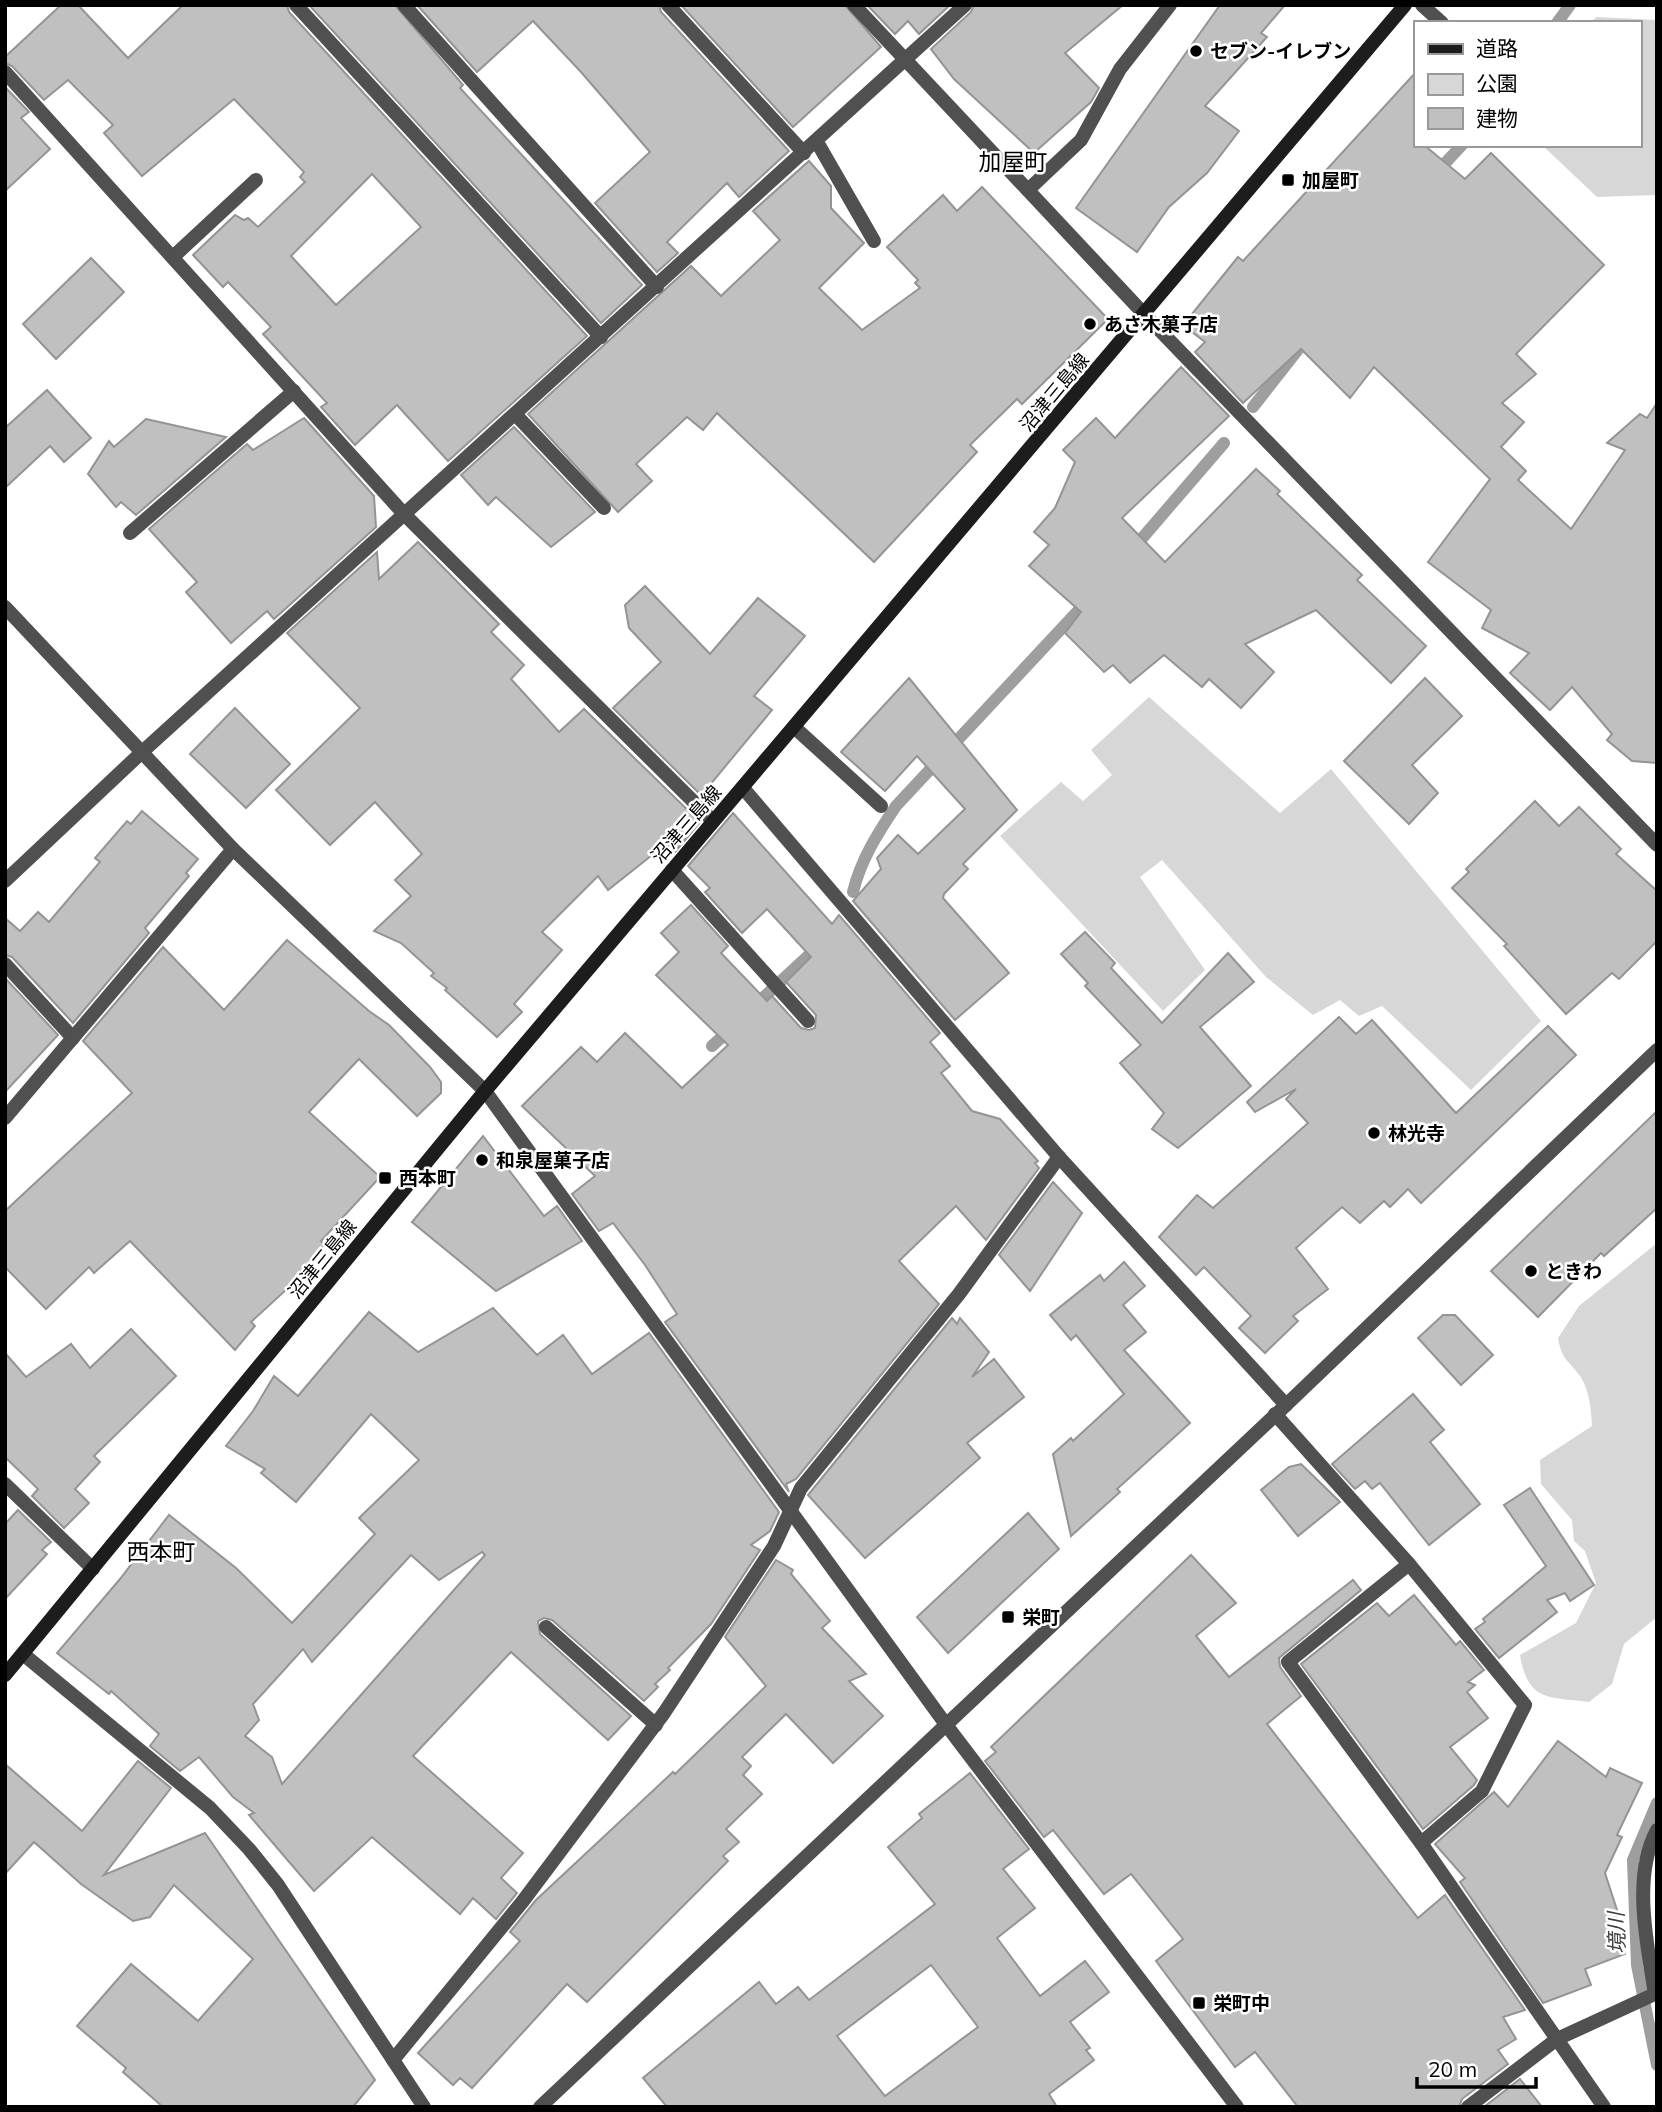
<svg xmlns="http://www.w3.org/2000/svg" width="1662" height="2112" font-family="Mulish,'Noto Sans JP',sans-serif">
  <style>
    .green { fill: #d7d7d7 }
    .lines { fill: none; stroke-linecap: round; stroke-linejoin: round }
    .stream { stroke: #9e9e9e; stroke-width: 12 }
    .building { fill: #c0c0c0; stroke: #949494; stroke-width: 2; fill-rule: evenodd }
    .service { stroke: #505050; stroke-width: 14 }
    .minor { stroke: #505050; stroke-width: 14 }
    .tertiary { stroke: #505050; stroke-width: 14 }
    .secondary { stroke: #1d1d1d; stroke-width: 14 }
    .poi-dot { fill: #000; stroke: #fff; stroke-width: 2.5 }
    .labels { text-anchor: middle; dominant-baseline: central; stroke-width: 5; stroke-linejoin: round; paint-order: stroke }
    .poi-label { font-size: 19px; font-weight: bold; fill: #000; stroke: #fff; text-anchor: start }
    .street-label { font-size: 19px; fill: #000; stroke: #fff }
    .water-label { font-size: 21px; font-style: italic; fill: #3f3f3f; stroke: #fff }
    .quarter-label { font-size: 23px; fill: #000; stroke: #fff }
  </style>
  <rect width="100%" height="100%" fill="#fff"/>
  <g class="green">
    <path d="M1597,17l60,3v175l-60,2 -55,-52h97v-122h-50z"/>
    <path d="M1149,697l131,116 51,-44 210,252 -70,69 -89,-84 -23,10 -19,-16 -27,15 -47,-38 -104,-117 -22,17 65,93 -42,41 -163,-175 61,-54 22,19 29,-26 -21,-25z"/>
    <path d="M1657,1243v374l-33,27 -12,40 -23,18c-41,-5 -61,0 -69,-47l56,-32 20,-40 -11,-32 -11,-10 -2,-21 -31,-36 -1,-24 52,-34c-1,-16 -2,-35 -12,-50 -12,-17 -18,-15 -22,-38l21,-32z"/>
  </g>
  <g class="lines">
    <g class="stream">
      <path d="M1557,23l13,-18"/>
      <path d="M1434,175l28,-30"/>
      <path d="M1253,407l47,-60"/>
      <path d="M1132,550l92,-107"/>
      <path d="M853,892c8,-33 25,-59 43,-86l194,-208"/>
      <path d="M752,1008l69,-64"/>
      <path d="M712,1046l20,-18"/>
      <path d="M1657,1803l-24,57 4,105 20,100"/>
    </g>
  </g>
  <g class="building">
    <path d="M61,5h17l50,53 55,-53h104l2,7 298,324 -139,125 -51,-56 -42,40 -34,-38 6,-4 -64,-69 8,-7 -43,-45 -5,5 -30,-32 42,-40 9,5 4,-2 10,9 47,-45 -5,-5 4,-5 -70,-73 -92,77 -38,-43 9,-8 -45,-45 -24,20 -32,-34 -7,-3v-6zM372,174l49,53 -85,78 -45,-49z"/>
    <path d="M309,5h86l68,80 -3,3 182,197 -41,38z"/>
    <path d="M417,5h242l2,7 128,139 -50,46 -12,-14 -60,59 11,11 -21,19 -62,-69 55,-51 -69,-80 -48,-51 -56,51z"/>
    <path d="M681,5h164l36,42 -88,80z"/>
    <path d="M867,5h83l-31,29 -11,-13 -13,13z"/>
    <path d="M974,5h149l-58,48 34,35 -8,14 -57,51 -80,-74 -23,-30 40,-37z"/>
    <path d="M1220,5h65l-24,28 6,4 -62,69 34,25 -32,42 -38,34 -32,45 -61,-44z"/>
    <path d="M1415,73v72h9l41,34 26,-26 113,112 -88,89 20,20 -34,29 22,19 -23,25 25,24 -8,9 53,49 54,-79 -18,-7 33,-29 7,4 10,-15v360l-25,-2 -25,-21 5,-6 -40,-47 -22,23 -40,-37 19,-20 -47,-25 9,-18 -63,-48 62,-83 -116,-112 -24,31 -49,-49 -58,54 -48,-51 10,-10 -22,-17 55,-68 5,4z"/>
    <path d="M5,87l24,25 -8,6 29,31 -45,42z"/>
    <path d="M809,161l22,25v22l33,35 -45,45 43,42 58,-42 -5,-5 3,-3 -31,-33 56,-52 14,16 25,-24 126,132 -86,85 -5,-5 -47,46 7,7 -103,110 -157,-149 -14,17 -16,-13 -51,47 16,17 -34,31 -90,-98 163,-148 30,30 59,-56 -27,-29z"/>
    <path d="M91,258l33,34 -68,67 -33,-35z"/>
    <path d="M1181,367l48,49 -107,102 43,44 91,-93 24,22 -3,3 85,81 -5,5 69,66 -35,37 -75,-73 -71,34 29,28 -33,36 -32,-29 -7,8 -38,-32 -34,28 -17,-18 -9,7 -39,-39 16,-21 -52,-46 20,-21 -15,-13 21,-24 20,-46 -12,-12 33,-32 19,20z"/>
    <path d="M47,390l44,48 -27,24 -14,-16 -45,42v-60z"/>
    <path d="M304,418l70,78 2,31 -102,92 -7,-8 -36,32 -45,-51 11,-10 -48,-53 98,-85 6,6z"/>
    <path d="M146,419l80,18 -90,78 -15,-13 -5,5 -28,-33 21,-33 5,6z"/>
    <path d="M514,427l81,85 -44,35 -55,-50 -8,8 -27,-30z"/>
    <path d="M418,542l81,82 -8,8 33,33 -13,14 48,53 25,-23 116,113 -25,30 -9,-8 -58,46 -10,-14 -56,56 20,18 -48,54 8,8 -25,25 -52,-47 2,-2 -16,-12 3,-3 -33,-30 -27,-12 37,-35 -16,-16 27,-26 -47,-52 -45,43 -54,-55 84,-82 -73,-75 90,-81 2,27z"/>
    <path d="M645,586l65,68 48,-56 47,38 -51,60 18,14 -63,76 11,13 -7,8 -100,-99 48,-46 -32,-34 -4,-23z"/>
    <path d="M909,678l108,132 -54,54 5,5 -24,25 -1,4 66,75 -54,47 -102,-119 28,-32 -4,-11 21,-23 20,19 47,-45 -48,-53 -32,35 -44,-39z"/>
    <path d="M1425,678l37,38 -50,49 26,28 -29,31 -65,-63z"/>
    <path d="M235,708l55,56 -44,44 -56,-54z"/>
    <path d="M1535,801l24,25 20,-19 42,42 -5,5 41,37v50l-38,38 -7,-6 -46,41 -62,-68 3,-2 -55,-56 17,-16 -3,-3z"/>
    <path d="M142,811l56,48 -12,14 3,3 -44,52 4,5 -76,90 -61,-66 -7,-2v-37l15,13 18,-19 11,10 51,-60 -5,-4 32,-37 4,3z"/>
    <path d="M733,813l99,111 7,-9 101,118 -10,9 20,24 -9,7 31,38 28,8 38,42 -3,2 4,5 -53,72 -30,-34 -57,55 40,43 -143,175 -10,5 3,8 -124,-170 12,-8 -32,-49 -32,-42 -14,8 -27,-37 23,-18 -73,-70 59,-59 16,15 28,-29 57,55 46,-43 -72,-70 23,-23 -18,-19 30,-28 37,41 -7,7 46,48 5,-5 29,32 8,2 6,-2 1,-13 -30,-33 25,-25 -44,-48 -25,24 -37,-41 5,-4 -22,-22z"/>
    <path d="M1085,932l30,31 -4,5 51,55 66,-70 26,29 -54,45 51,59 -73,62 -26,-19 12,-16 -44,-50 21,-18 -56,-59 3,-3 -27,-29z"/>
    <path d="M287,940l82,71 20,14 41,42 11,15v11l-24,23 -58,-57 -50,53 71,65 -59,64 3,4 -15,19 3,2 -61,56 4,4 -20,24 -105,-109 -36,32 -5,-6 -43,42 -41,-42v-56l127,-118 -49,-52 80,-94 61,63z"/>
    <path d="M5,978l53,57 -53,57z"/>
    <path d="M1339,1017l17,17 16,-14 84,93 92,-87 28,29 -155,148 -13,-14 -18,18 -6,-6 -24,22 -18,-16 -46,41 32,41 -35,27 5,5 -33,32 -26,-25 12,-12 -47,-49 -8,8 -37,-38 38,-42 16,13 95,-85 -22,-24 10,-10 -41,23 -8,-10z"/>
    <path d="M1657,1111v97l-53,48 -3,-3 -63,64 -47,-46z"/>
    <path d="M483,1136l61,80 13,-10 25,35 -86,50 -84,-69z"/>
    <path d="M1053,1182l29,31 -52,78 -31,-36z"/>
    <path d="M1124,1262l21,24 -22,19 23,27 -22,18 66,73 -73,66 3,3 -49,44 -18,-82 18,-16 2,3 51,-47 -48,-59 -5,5 -21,-25 50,-40 4,6z"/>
    <path d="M493,1308l44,47 26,-20 29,39 57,-41 130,179 -9,19 -19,14 9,5 -49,74 -43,44 2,2 -15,14 3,3 -14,14 -92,-81 -8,-2 -6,3 2,13 91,82 -23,24 -97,-88 -98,104 110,97 -22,25 16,15 -21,26 -23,-21 -13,16 -88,-77 -58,54 -65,-76 5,-2 -21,-16 -34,-40 -19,14 -30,-25 9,-12 -48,-43 -2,3 -52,-41 63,-74 49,-64 67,53 56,55 83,-89 -16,-16 60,-58 -48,-46 -75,88 -35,-29 4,-4 -39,-23 27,-35 21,-35 24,20 71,-84 49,40zM482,1552l3,3 -203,229 -10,-27 -27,-21 14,-16 -6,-16 50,-55 9,13 99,-107 28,25z"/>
    <path d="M1443,1315h12l38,40 -32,30 -43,-47z"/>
    <path d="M952,1318l5,6 3,-6 29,34 -17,25 22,-18 30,38 -57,46 13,15 -115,100 -57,-63z"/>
    <path d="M131,1329l45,47 -82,80 6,6 -25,27 14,14 -25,25 -32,-32 6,-7 -33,-32v-104l21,24 45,-33 19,24z"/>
    <path d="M1413,1394l31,36 -14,12 50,62 -51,41 -49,-62 -8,6 -7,-8 -10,8 -23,-25z"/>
    <path d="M1301,1464l39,38 -42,34 -37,-46 28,-23z"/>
    <path d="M1530,1488l64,97 -24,16 -5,-8 -18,7 10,12 -58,46 -24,-29 10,-7 -2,-3 63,-53 -42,-61z"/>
    <path d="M18,1510l33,32 -9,8 5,4 -42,45v-75z"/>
    <path d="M1028,1513l31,36 -111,104 -31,-36z"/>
    <path d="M1191,1555l45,48 -40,33 33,41 124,-97 8,10 -82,68 1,9 21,29 -34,28 151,194 27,-23 80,115 -22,7 13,22 -18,11 10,14 -46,35 -3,8h-161l-43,-55 -20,15 -79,-106 27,-22 -52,-65 -27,20 -51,-64 -9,7 -59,-76 11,-9 -5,-5z"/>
    <path d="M776,1560l17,10 -2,4 39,47 -8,7 44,46 -17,7 34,35 -50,47 -47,-49 -44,43 9,9 -8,9 19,19 -36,35 13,13 -16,14 5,5 -141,141 -20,-18 -95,104 -12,-10 -7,7 -35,-32 102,-112 -10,-9 26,-32 137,-128 2,2 91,-88 -41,-49z"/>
    <path d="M1414,1595l42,50 4,-4 24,29 -16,12 7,3 -8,7 21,26 -38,29 27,33 -3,5 -51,44 -122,-165 76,-61 12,13z"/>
    <path d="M1558,1741l48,36 4,-9 32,15 -25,52 5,2 -17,36 14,43 -6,2 12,36 -40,15 6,16 -48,18 -83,-121 5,-4 -30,-34 59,-52 14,15z"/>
    <path d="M138,1761l33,27 -67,87 101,-42 170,247 -22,27h-190l-40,-35 3,-4 -49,-42 54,-62 67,57 55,-62 -79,-74 -24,32 -17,4 -52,-37 -47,-42 -29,32v-110l77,67z"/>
    <path d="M970,1773l59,76 -26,20 32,39 -38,30 43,58 45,-35 24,31 -39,30 20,26 -4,2 8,10 -45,34 8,13h-390l-24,-29 116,-96 17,22 22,-17 11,13 126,-96 -47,-57 34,-29 -3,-4zM931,1965l47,62 -93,69 -48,-60z"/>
    <path d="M1520,2079l22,28h-58z"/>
  </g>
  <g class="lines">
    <g class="service">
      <path d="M1422,5l20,18"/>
      <path d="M817,142l57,99"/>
      <path d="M173,257l83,-77"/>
      <path d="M515,414l89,94"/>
      <path d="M794,727l87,79"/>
      <path d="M5,964l68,74"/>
      <path d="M546,1627l110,98"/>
    </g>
    <g class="minor">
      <path d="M296,5l305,332"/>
      <path d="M404,5l253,282"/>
      <path d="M668,5l136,148"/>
      <path d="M854,5l291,310 512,530"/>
      <path d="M5,72l399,442 309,307"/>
      <path d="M1028,190l53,-50 39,-71 50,-64"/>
      <path d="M130,533l164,-142"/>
      <path d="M743,788l316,369 227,248"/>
      <path d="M672,870l136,151"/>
      <path d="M5,881l136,-128 824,-748"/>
      <path d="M485,1091l462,635 290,381"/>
      <path d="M5,1118l228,-269"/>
      <path d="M1275,1414l134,150 -121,98 133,181 183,264"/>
      <path d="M5,1484l88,85"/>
      <path d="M1409,1564l116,141 -43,86 -61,52"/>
      <path d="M23,1654l187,154 39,41 29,36 146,222"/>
      <path d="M1655,1994c-8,-50 -23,-118 2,-164"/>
      <path d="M393,2060l130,-159 141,-188 110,-167 27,-58 158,-194 100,-137"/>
      <path d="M1468,2107l89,-68 100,-46"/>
    </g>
    <g class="tertiary">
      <path d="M5,607l228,242 252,242"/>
      <path d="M540,2107l746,-702 371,-355"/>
    </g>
    <path class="secondary" d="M5,1675l480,-584 920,-1086"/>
  </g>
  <g class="poi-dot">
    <circle cx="1196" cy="51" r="7"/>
    <rect x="1281" y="173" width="14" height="14" rx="3.5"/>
    <circle cx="1090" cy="324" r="7"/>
    <circle cx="1374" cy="1133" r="7"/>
    <circle cx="482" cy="1160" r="7"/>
    <rect x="378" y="1171" width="14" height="14" rx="3.5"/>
    <circle cx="1531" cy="1271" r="7"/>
    <rect x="1001" y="1610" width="14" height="14" rx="3.5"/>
    <rect x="1192" y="1996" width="14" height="14" rx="3.5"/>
  </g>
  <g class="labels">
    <g class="poi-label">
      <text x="1210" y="51">セブン-イレブン</text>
      <text x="1302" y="180">加屋町</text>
      <text x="1104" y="324">あさ木菓子店</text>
      <text x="1388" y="1133">林光寺</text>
      <text x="496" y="1160">和泉屋菓子店</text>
      <text x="399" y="1178">西本町</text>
      <text x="1545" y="1271">ときわ</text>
      <text x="1022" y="1617">栄町</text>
      <text x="1213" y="2003">栄町中</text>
    </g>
    <g class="street-label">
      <text transform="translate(1054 392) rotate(-50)">沼津三島線</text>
      <text transform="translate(686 824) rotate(-49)">沼津三島線</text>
      <text transform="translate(322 1259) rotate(-51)">沼津三島線</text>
    </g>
    <g class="water-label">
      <text transform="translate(1616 1933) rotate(-92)">境川</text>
    </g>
    <g class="quarter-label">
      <text x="1013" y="161">加屋町</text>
      <text x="161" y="1551">西本町</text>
    </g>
  </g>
  <rect width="1662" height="2112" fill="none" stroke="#000000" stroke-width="14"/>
  <rect x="1414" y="21" width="228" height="126" fill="#ffffff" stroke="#999999" stroke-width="2"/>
  <rect x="1428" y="44" width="35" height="10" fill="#1d1d1d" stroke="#999999" stroke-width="2"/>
  <text x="1476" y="56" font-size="21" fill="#000000">道路</text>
  <rect x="1428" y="74" width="35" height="21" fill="#d7d7d7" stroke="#999999" stroke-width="2"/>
  <text x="1476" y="91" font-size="21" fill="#000000">公園</text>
  <rect x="1428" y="108" width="35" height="21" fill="#c0c0c0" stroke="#999999" stroke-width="2"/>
  <text x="1476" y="126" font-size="21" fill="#000000">建物</text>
  <path d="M1417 2077v10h119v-10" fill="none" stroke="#000000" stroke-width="3.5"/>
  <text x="1428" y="2077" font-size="21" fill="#000000" stroke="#ffffff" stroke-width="5" paint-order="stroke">20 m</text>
</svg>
